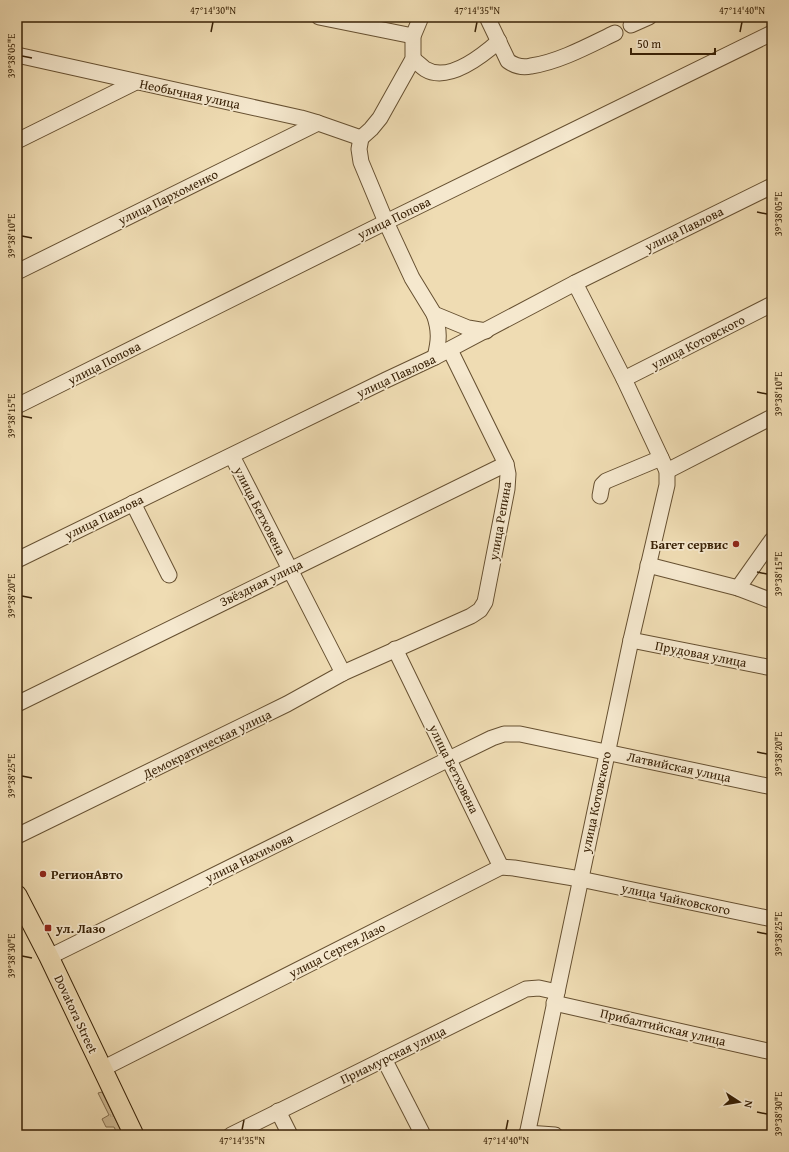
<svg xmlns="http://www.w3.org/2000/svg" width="789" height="1152" font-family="'Gentium Book Plus',serif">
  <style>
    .grass { fill: url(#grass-tufts); stroke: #846e4e }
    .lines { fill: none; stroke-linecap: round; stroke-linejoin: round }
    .minor-casing { stroke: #665031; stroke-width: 17 }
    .major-casing { stroke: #382106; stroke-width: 21 }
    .minor { stroke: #f5e8ce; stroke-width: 15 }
    .major { stroke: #efdcb3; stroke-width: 19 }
    .ticks { fill: none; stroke: #382106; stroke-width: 1.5 }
    .poi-dot { fill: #8f2418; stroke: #f5e8ce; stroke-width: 1.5 }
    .labels { text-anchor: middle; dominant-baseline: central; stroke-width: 3.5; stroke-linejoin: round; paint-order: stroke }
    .street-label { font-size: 13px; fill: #382106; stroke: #f5e8ce }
    .poi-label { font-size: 13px; font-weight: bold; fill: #382106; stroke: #f5e8ce; text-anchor: start }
    .neatline { fill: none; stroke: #382106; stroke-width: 1.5 }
    .ticks-label { font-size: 10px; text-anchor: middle; fill: #382106 }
  </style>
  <defs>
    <pattern id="grass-tufts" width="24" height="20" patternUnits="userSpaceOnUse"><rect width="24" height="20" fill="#d0bc96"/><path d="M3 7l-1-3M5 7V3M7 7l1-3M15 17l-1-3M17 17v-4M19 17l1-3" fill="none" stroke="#b3a180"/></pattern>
  </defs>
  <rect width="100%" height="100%" fill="#efdcb3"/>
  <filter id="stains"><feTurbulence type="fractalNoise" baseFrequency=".005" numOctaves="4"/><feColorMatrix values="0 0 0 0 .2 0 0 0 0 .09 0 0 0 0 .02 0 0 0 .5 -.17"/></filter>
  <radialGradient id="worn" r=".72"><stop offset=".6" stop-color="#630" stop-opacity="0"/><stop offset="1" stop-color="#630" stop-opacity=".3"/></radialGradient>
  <path class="grass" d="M102,1092l21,43h-5l-4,-8h-8l-4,-8 7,-4 -11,-22z"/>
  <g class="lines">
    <g class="minor-casing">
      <g id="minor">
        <path d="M319,17l94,19"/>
        <path d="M487,17l21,44c7,5 15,7 23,5 28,-4 59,-21 84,-33"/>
        <path d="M631,25l18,-8"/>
        <path d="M17,55l284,63 17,5 43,15"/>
        <path d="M413,59c4,3 8,7 12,10 23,14 57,-13 74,-28"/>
        <path d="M361,138l-2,11 2,13 25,60 26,56 22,36 34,14 18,3"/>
        <path d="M361,138l10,-9 9,-11 33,-59v-23l8,-19"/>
        <path d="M17,141l119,-59"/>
        <path d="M17,272l301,-149"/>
        <path d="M434,314c6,17 5,27 1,43"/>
        <path d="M624,379l148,-75"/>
        <path d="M17,406l369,-184 386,-189"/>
        <path d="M232,456l111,217"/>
        <path d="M667,471l105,-54"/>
        <path d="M600,496l2,-11 4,-4 55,-23"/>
        <path d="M133,503l36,72"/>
        <path d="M17,560l369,-180 49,-23 140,-74 197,-97"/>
        <path d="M648,565l90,23 34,13"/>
        <path d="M738,588l34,-48"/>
        <path d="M631,640l141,28"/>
        <path d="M395,649l106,218"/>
        <path d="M17,704l489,-240"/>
        <path d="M17,836l270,-132 56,-31 128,-57 9,-6 5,-8 22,-113 1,-15 -2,-10 -56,-114"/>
        <path d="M49,957l400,-198 43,-21 12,-4h16l252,53"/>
        <path d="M554,1003l218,49"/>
        <path d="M384,1059l39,76"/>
        <path d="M102,1069l399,-202 13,1 66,11 192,40"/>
        <path d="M278,1111l12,24"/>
        <path d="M527,1133l28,2"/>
        <path d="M231,1135l295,-146 13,-1 18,4"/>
        <path d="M527,1135l104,-495 36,-155v-14l-6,-13 -37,-79 -49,-96"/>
      </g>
    </g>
    <g class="major-casing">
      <path id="major" d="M17,895l32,62 85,178"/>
    </g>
    <use href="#minor" class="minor"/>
    <use href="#major" class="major"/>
  </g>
  <path class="ticks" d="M211,32l2,-10M475,32l2,-10M740,32l2,-10M22,56l10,2M757,212l10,2M22,236l10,2M757,392l10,2M22,416l10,2M757,572l10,2M22,596l10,2M757,752l10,2M22,776l10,2M757,932l10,2M22,956l10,2M757,1112l10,2M242,1130l2,-10M506,1130l2,-10"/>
  <g class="poi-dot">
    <circle cx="736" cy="544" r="4"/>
    <circle cx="43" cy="874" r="4"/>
    <rect x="44" y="924" width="8" height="8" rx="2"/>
  </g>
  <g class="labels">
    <g class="street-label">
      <text transform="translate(190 94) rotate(12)">Необычная улица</text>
      <text transform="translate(168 197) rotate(-26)">улица Пархоменко</text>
      <text transform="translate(394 218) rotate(-26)">улица Попова</text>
      <text transform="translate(684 229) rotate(-26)">улица Павлова</text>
      <text transform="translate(698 342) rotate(-27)">улица Котовского</text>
      <text transform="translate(104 363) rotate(-27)">улица Попова</text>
      <text transform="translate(396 376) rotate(-25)">улица Павлова</text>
      <text transform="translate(260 511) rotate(63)">улица Бетховена</text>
      <text transform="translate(104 517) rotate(-26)">улица Павлова</text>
      <text transform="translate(500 521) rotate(-80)">улица Репина</text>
      <text transform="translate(261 583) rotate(-26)">Звёздная улица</text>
      <text transform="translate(701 654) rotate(11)">Прудовая улица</text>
      <text transform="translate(207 744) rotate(-26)">Демократическая улица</text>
      <text transform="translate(679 767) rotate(12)">Латвийская улица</text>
      <text transform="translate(454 769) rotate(64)">улица Бетховена</text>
      <text transform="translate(596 802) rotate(-78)">улица Котовского</text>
      <text transform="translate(249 858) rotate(-26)">улица Нахимова</text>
      <text transform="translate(676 899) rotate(12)">улица Чайковского</text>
      <text transform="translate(337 950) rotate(-27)">улица Сергея Лазо</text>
      <text transform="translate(76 1014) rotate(65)">Dovatora Street</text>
      <text transform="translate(663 1027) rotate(13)">Прибалтийская улица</text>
      <text transform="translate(393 1055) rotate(-26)">Приамурская улица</text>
    </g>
    <g class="poi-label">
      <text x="728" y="544" text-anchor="end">Багет сервис</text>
      <text x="51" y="874">РегионАвто</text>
      <text x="56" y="928">ул. Лазо</text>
    </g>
  </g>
  <rect width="789" height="1152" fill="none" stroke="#efdcb3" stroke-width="44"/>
  <g transform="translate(739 1102) rotate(102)" stroke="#f5e8ce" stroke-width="3" paint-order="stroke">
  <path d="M0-3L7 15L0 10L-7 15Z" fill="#382106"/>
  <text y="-6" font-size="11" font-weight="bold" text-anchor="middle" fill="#382106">N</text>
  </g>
  <path d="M631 48v6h84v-6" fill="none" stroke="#382106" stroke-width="2"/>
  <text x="637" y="48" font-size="12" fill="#382106" stroke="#f5e8ce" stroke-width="3" paint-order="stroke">50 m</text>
  <rect x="22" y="22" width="745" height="1108" class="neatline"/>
  <g class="ticks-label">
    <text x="213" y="14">47°14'30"N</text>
    <text x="477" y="14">47°14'35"N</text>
    <text x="742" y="14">47°14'40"N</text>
    <text transform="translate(11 56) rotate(-90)" y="4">39°38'05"E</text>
    <text transform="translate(778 214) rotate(-90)" y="4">39°38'05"E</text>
    <text transform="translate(11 236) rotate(-90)" y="4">39°38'10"E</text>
    <text transform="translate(778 394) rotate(-90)" y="4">39°38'10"E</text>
    <text transform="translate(11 416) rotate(-90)" y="4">39°38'15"E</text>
    <text transform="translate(778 574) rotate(-90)" y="4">39°38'15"E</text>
    <text transform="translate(11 596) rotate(-90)" y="4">39°38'20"E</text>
    <text transform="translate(778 754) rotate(-90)" y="4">39°38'20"E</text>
    <text transform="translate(11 776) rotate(-90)" y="4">39°38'25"E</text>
    <text transform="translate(778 934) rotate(-90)" y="4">39°38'25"E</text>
    <text transform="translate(11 956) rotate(-90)" y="4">39°38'30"E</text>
    <text transform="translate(778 1114) rotate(-90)" y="4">39°38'30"E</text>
    <text x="242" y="1144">47°14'35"N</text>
    <text x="506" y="1144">47°14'40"N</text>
  </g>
  <rect width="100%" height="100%" filter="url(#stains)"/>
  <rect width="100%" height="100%" fill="url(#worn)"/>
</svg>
